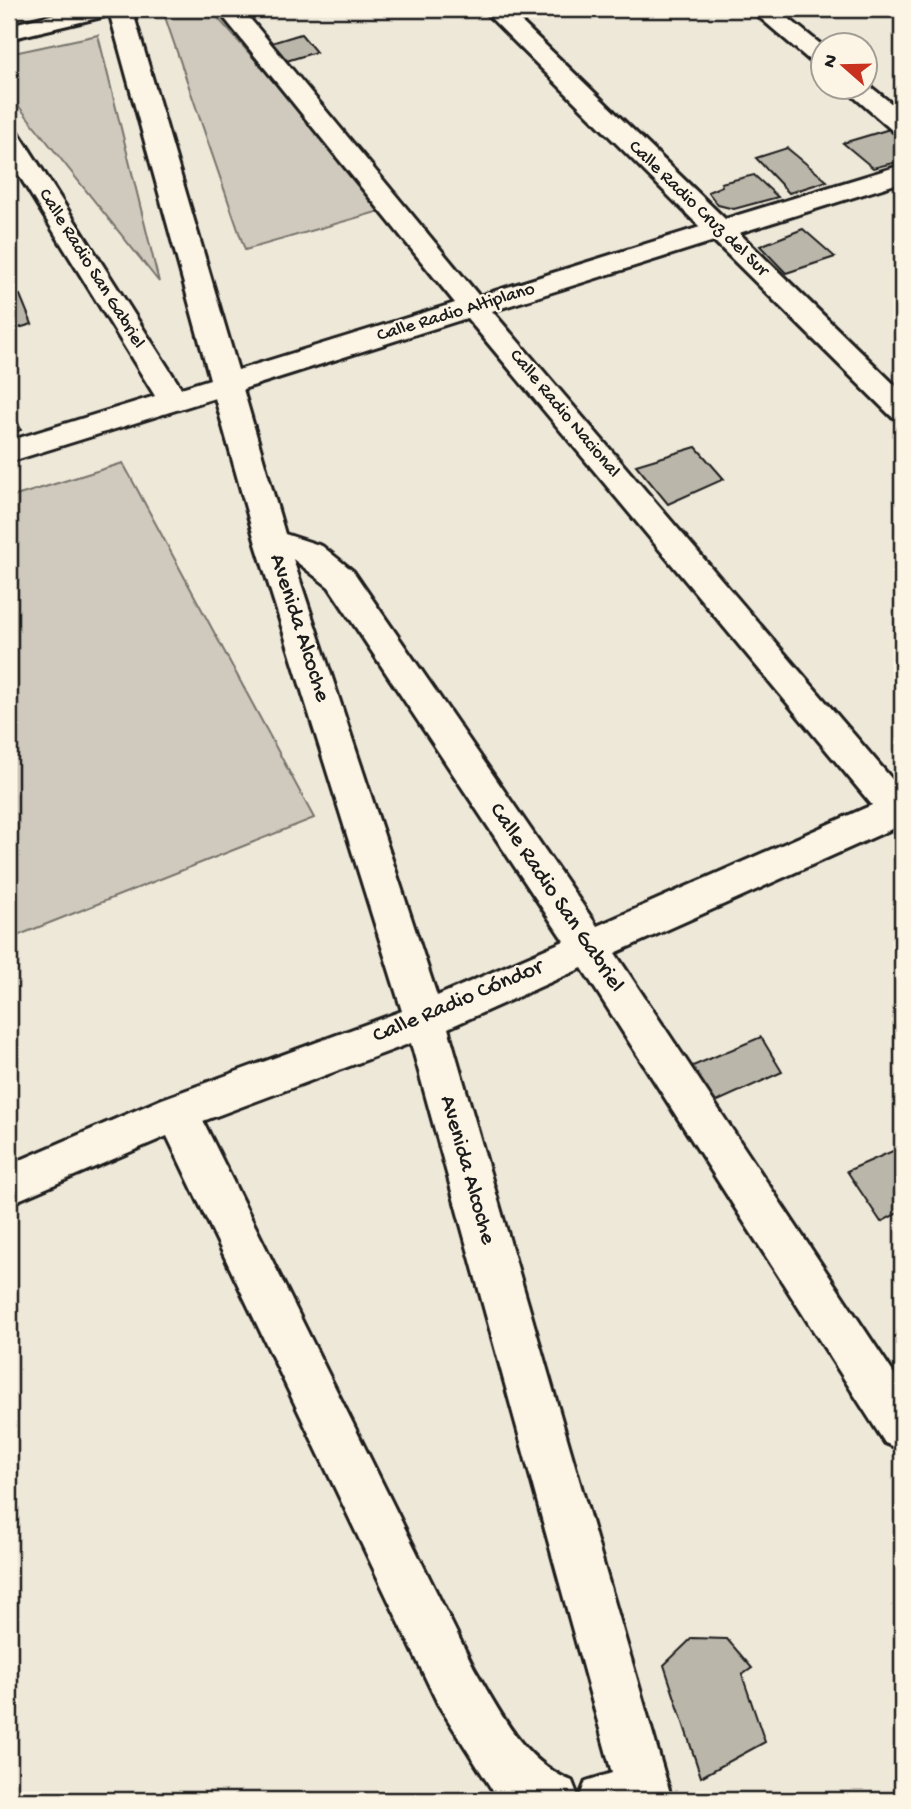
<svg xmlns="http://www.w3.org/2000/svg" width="911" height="1809" font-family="'Gochi Hand',sans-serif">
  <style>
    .green { fill: #cfcabd; stroke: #76736c; stroke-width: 2 }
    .building { fill: #bab6aa; stroke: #1c1c1c; stroke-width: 2 }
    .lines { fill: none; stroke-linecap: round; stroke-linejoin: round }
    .minor-casing { stroke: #1c1c1c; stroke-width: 6 }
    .minor { fill: #fcf5e5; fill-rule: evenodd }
    .labels { text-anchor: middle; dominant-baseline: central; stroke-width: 5; stroke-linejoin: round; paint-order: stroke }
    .far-street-label { font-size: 19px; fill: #1c1c1c; stroke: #fcf5e5 }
    .street-label { font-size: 23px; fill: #1c1c1c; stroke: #fcf5e5 }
  </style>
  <rect width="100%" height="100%" fill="#eee8d9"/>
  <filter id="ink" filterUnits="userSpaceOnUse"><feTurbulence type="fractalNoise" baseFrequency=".0143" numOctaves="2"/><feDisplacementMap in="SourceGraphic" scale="14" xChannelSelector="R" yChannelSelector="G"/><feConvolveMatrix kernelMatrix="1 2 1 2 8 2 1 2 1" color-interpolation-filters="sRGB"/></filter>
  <g filter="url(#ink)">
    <g class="green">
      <path d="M187,9h23l177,200 -142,41 -81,-236z"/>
      <path d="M98,35l61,247 -150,-188v-40z"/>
      <path d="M123,463l191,355 -305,121v-441z"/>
    </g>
    <g class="building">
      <path d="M301,34l15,18 -33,10 -15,-18z"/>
      <path d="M890,129l12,13 -1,19 -28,7 -30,-25z"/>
      <path d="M787,148l40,33 -38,12 -33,-35z"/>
      <path d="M754,175l24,22 -44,12 -16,-4 -10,-13 14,-6 -1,-3z"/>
      <path d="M803,229l32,28 -49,16 -26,-27z"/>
      <path d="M20,295l12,29 -23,7v-33z"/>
      <path d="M9,402l12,28 -12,4z"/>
      <path d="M696,447l28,32 -56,25 -32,-39z"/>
      <path d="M761,1037l21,35 -75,34 -19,-38z"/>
      <path d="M902,1147v64l-21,11 -34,-51z"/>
      <path d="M692,1638l35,1 25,29 -10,7 23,67 -64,35 -37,-112z"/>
    </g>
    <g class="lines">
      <g class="minor-casing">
        <g id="minor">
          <path d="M76,9h56l106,361 217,-67 -238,-294h25l237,287 221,-69 -218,-218h26l217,210 177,-54v17l-163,51 163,159v27l-11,-3 -177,-175 -222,70 410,480v39l-8,-2 -279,125 287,433v64l-17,-7 -303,-475 -134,60 224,772h-170l-11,-12 -53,-84 -271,-568 -158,68v-39l153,-66 240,-88 -146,-467 -41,-146 -206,64v-21l146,-45 -146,-237v-29l9,2 4,6 159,250 29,-9 -100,-364 -101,24v-14zM467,318l405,487 -275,121 -244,-355 -31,-25 -37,-12 -42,-145zM293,559l36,28 235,354 -127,55zM411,1043l201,730 -26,8 -7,18 -7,-18c-50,-20 -72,-69 -98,-113l-271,-547z"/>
          <path d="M750,9h27l47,38v20l-9,-2z"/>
          <path d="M866,83l36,29v21l-9,-2 -49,-43h22z"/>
        </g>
      </g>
      <use href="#minor" class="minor"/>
    </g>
  </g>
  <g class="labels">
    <g class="far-street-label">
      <text transform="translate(698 209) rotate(44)">Calle Radio Cruz del Sur</text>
      <text transform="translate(91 269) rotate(58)">Calle Radio San Gabriel</text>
      <text transform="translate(456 313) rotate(-17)">Calle Radio Altiplano</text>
      <text transform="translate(564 414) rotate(50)">Calle Radio Nacional</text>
    </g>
    <g class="street-label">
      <text transform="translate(299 628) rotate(72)">Avenida Alcoche</text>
      <text transform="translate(556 898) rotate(56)">Calle Radio San Gabriel</text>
      <text transform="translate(458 1002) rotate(-23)">Calle Radio Cóndor</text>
      <text transform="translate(467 1170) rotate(74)">Avenida Alcoche</text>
    </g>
  </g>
  <rect width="911" height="1809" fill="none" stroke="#fcf5e5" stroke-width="35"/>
  <rect x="18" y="18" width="876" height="1774" fill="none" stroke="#1c1c1c" stroke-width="2.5" filter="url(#ink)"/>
  <g transform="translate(844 66) rotate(290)"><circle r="33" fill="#fcf5e5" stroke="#a29e95" stroke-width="2"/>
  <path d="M0-5L12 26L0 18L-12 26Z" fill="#c8321e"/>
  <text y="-10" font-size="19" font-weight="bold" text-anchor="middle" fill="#1c1c1c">N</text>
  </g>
</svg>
